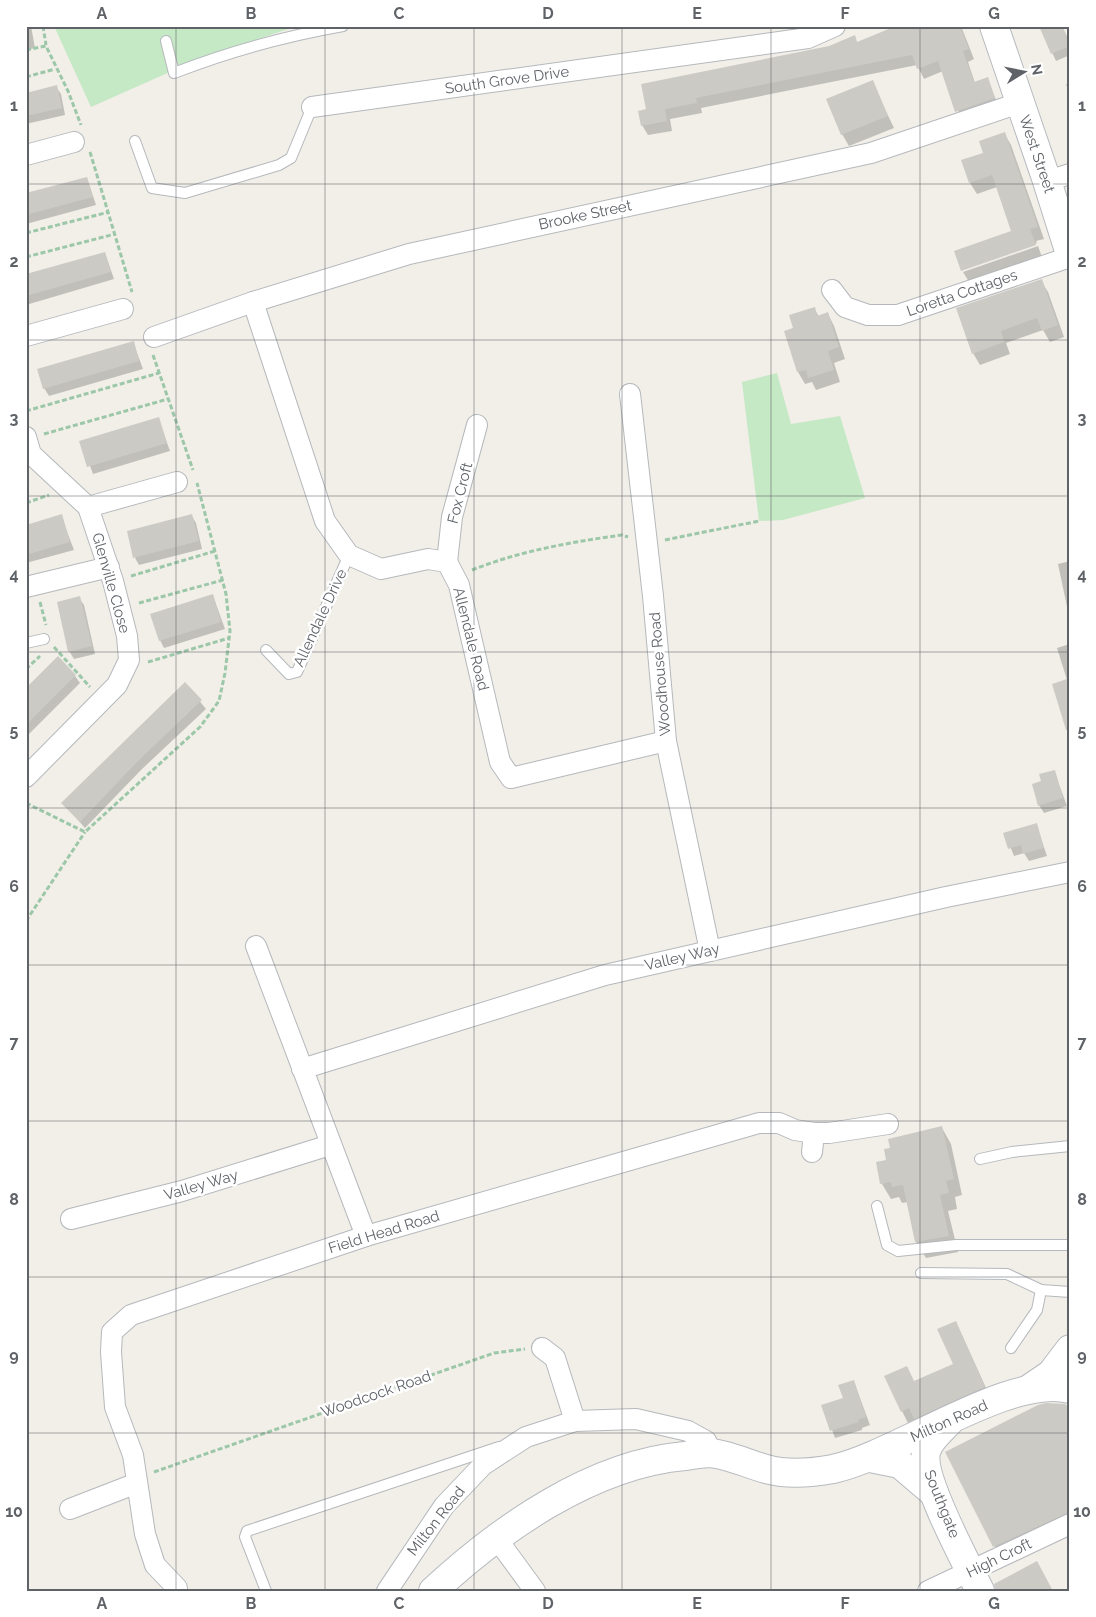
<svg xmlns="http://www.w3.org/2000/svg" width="1096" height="1617" font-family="Raleway,sans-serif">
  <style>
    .green { fill: #c5e8c5 }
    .shadow { fill: #0003 }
    .building { fill: #cccac5 }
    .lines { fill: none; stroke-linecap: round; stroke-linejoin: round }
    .lane-casing { stroke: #b5b8bc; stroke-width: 12 }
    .street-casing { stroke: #b5b8bc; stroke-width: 22 }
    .secondary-casing { stroke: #b6babf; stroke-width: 30 }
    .path { stroke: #9cc7a9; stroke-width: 3; stroke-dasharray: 5 2.5; stroke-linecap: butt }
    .lane { stroke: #fff; stroke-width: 10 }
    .street { stroke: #fff; stroke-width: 20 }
    .secondary { stroke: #fff; stroke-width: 28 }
    .grid { fill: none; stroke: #5f6368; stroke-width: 1; stroke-opacity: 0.55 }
    .labels { text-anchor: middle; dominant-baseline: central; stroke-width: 5; stroke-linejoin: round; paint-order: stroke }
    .street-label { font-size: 15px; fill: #5f6368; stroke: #fff }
    .neatline { fill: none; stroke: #5f6368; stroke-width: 2 }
    .grid-label { font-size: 16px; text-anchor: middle; font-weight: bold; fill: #5f6368 }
  </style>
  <rect width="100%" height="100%" fill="#f1efe8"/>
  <g class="green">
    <path d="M54,26h243l-98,33 -108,48z"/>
    <path d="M777,373l14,51 49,-8 25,82 -82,22 -24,1 -17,-139z"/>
  </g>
  <g class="shadow">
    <path d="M26,26h5l4,22 -9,2z"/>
    <path d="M899,26h62l13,33 -6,3 7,21 12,-4 13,30 -38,12 -19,-50 -19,8 -7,-14 -216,43 1,5 -32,6 2,12 -24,4 -6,-10 -2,-13 217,-69z"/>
    <path d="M1040,26h22l8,17v12l-14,6z"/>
    <path d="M1070,79v12l-4,-6z"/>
    <path d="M872,82l22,46 -45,18 -7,-12z"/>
    <path d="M56,87l5,7 4,21 -39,9v-30z"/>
    <path d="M1004,133l7,12 33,94 -8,2 1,2 -74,26v2l-7,-20 57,-20 -16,-44 -20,7 -7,-11 15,-30z"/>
    <path d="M87,178l9,27 -70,19v-29z"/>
    <path d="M1038,246l4,11 -73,25 -6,-10z"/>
    <path d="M105,253l9,26 -88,26v-29z"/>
    <path d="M1041,281l7,11 16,45 -14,5 -7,-12 -37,13 4,11 -30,11 -7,-12z"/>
    <path d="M814,308l5,9 9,-3 6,12 11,33 -11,4 6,19 -24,8 -4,-8 -7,2 -7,-12 -13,-40 9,-3z"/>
    <path d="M133,342l10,27 -94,27 -5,-8z"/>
    <path d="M158,418l12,33 -77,23 -12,-32z"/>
    <path d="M191,515l5,8 6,26 -63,16 -4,-7z"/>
    <path d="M61,516l13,34 -48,13v-37z"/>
    <path d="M1070,561v60l-12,-57z"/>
    <path d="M213,596l12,33 -61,19 -4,-8z"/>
    <path d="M79,598l5,7 11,49 -21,5 -5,-8z"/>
    <path d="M1070,644v65l-3,-29 -10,-32z"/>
    <path d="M75,676l5,7 -54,54v-47z"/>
    <path d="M185,683l21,26 -64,60 -57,59 -22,-25z"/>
    <path d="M1054,771l13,35 -23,7 -5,-8 4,-23z"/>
    <path d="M1036,824l11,32 -18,5 -5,-8 -10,3 -9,-22z"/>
    <path d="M942,1128l9,16 11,51 -7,2 2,12 -9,2 10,41 -32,6 -10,-16 -8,-40 -6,1 -3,-6 -8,2 -9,-15 6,-23z"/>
    <path d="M962,1335l29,64 -69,31 -7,-10 -7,3 -6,-12 13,-29 40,-17z"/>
    <path d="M854,1382l16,43 -8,3v2l-27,8 -12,-33 21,-6z"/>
    <path d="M1070,1410v122l-67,30 -56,-110z"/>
  </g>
  <g class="building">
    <path d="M896,26h64l9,23 -6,2 11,31 14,-5 7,21 -40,14 -17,-51 -21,8 -5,-14 -216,43 1,5 -32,6 2,12 -26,5 -3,-15 8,-2 -5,-25 188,-38 26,-11 2,7z"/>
    <path d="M1039,26h23l8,20 -19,8z"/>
    <path d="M873,80l15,36 -47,19 -15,-36z"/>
    <path d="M57,85l5,23 -36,8v-23z"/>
    <path d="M1005,132l33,95 -8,2 6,16 -75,26 -7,-20 57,-20 -19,-56 -23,8 -8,-23 22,-7 -4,-12z"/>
    <path d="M87,177l6,20 -67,18v-22z"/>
    <path d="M105,252l6,20 -85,24v-22z"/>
    <path d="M1042,279l16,46 -16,6 -5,-13 -36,13 3,11 -32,12 -16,-46z"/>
    <path d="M815,307l2,9 11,-4 11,35 -11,4 6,19 -26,8 -2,-8 -9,2 -13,-41 9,-3 -4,-13z"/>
    <path d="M134,341l5,20 -96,28 -6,-20z"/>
    <path d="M159,417l8,26 -80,24 -8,-26z"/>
    <path d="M62,514l8,28 -44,13v-30z"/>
    <path d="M192,514l7,27 -66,17 -6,-27z"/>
    <path d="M213,594l8,28 -62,19 -9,-27z"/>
    <path d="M80,596l12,50 -24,6 -11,-50z"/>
    <path d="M58,656l18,19 -50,50v-37z"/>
    <path d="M1070,678v52h-4l-14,-46z"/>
    <path d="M185,682l17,18 -64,61 -58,61 -19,-19z"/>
    <path d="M1055,770l8,28 -25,8 -6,-22 9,-3 -2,-7z"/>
    <path d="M1037,823l7,25 -21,6 -2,-9 -13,4 -5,-16z"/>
    <path d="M942,1126l12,53 -8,2 3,12 -9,2 9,41 -34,6 -12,-57 -11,2 -1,-5 -11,2 -4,-22 10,-2 -2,-11 6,-1 -2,-9z"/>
    <path d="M956,1321l29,66 -71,32 -5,-11 -8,4 -17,-36 23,-10 7,15 39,-17 -16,-35z"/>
    <path d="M854,1380l12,37 -8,3 1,2 -29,9 -9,-26 22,-7 -5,-13z"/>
    <path d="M1046,1403l19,1 5,4v104l-77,35 -48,-95 93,-47z"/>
    <path d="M1037,1561l16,30h-58l-1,-7z"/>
  </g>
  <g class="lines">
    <g class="lane-casing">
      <g id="lane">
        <path d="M166,41l8,32c54,-21 112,-37 169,-47"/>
        <path d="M135,141l17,47 33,5 94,-28 12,-7 21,-51"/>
        <path d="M26,643l18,-4"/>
        <path d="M266,650l23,24 8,-2 52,-117"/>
        <path d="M980,1159l32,-7 58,-6"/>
        <path d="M877,1206l10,39 11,6 58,-6h114"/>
        <path d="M921,1273l86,1 34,16 29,2"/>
        <path d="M1011,1348l26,-38 4,-20"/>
        <path d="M266,1591l-21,-54 2,-6 252,-84"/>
      </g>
    </g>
    <g class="street-casing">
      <g id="street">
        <path d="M312,107l496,-69 27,-12"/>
        <path d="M26,155l48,-13"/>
        <path d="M1047,181l23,-7"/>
        <path d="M832,290l13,17 23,8h30l172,-58"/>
        <path d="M253,302l72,219 24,34 32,14 47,-10 19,3 12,23 41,177 11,16 155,-37"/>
        <path d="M26,336l97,-27"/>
        <path d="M154,337l99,-35 156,-48 462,-101 148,-50"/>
        <path d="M630,394l23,202 13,145 44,210"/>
        <path d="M26,437l5,17 57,53 25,74 14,55 2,24 -12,25 -91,92"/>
        <path d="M88,507l89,-25"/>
        <path d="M447,562l5,-45 25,-92"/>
        <path d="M26,587l83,-20"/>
        <path d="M256,946l110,290"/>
        <path d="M302,1069l303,-94 341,-78 124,-25"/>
        <path d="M812,1152l2,-19"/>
        <path d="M71,1219l111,-28 148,-46"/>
        <path d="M542,1348l13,10 20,63"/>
        <path d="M70,1509l67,-26"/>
        <path d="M497,1539l38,52"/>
        <path d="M177,1588l-22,-23 -10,-31 -12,-79 -18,-48 -4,-55 1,-20 19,-17 235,-79 393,-113h20l16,7 19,3h15l59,-9"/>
        <path d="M387,1591l57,-85 39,-41 43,-28 49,-16 61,-2 52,12 18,10 6,12"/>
        <path d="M928,1591l142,-67"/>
      </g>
    </g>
    <g class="secondary-casing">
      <g id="secondary">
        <path d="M994,26l53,155 23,73"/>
        <path d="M1029,1389l22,-15 19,-25"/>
        <path d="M949,1422c-9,9 -20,18 -23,30 -6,27 41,111 54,139"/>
        <path d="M870,1458l30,6 34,29"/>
        <path d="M433,1591c67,-62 159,-127 252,-135 8,-1 18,-3 26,-3 18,2 37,11 55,16 21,6 45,4 67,0 64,-14 177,-96 237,-80"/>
      </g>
    </g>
    <g class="path">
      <path d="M43,26l3,19"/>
      <path d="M26,50l20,-4 22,45 13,34"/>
      <path d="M26,77l29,-8"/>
      <path d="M90,152l42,140"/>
      <path d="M26,233l83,-21"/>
      <path d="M26,257l89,-23"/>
      <path d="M153,355l40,115"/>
      <path d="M26,411l133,-38"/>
      <path d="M44,434l124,-35"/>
      <path d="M26,503l23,-8"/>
      <path d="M665,540l94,-19"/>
      <path d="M472,570c48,-19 99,-28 150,-35l6,2"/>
      <path d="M131,576l84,-25"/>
      <path d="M40,602l6,23"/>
      <path d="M139,603l84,-23"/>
      <path d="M54,647l36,40"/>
      <path d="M148,662l81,-24"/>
      <path d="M26,669l14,-13"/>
      <path d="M26,803l59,29 115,-105 19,-26 6,-28 5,-42 -4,-37 -29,-111"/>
      <path d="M26,921l59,-89"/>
      <path d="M154,1472l340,-119 31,-4"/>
    </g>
    <use href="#lane" class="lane"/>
    <use href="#street" class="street"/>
    <use href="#secondary" class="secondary"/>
  </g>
  <path class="grid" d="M176,26v1565M325,26v1565M474,26v1565M622,26v1565M771,26v1565M920,26v1565M26,184h1044M26,340h1044M26,496h1044M26,652h1044M26,808h1044M26,965h1044M26,1121h1044M26,1277h1044M26,1433h1044"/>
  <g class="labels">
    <g class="street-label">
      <text transform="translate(507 80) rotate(-8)">South Grove Drive</text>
      <text transform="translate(1037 154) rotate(71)">West Street</text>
      <text transform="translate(585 215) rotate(-12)">Brooke Street</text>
      <text transform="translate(962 293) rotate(-19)">Loretta Cottages</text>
      <text transform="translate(460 493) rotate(-76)">Fox Croft</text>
      <text transform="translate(111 583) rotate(74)">Glenville Close</text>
      <text transform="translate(320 618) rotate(-65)">Allendale Drive</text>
      <text transform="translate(471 639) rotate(76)">Allendale Road</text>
      <text transform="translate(660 674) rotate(-95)">Woodhouse Road</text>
      <text transform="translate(682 957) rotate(-13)">Valley Way</text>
      <text transform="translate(201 1185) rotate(-16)">Valley Way</text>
      <text transform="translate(384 1232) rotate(-17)">Field Head Road</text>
      <text transform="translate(376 1394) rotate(-19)">Woodcock Road</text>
      <text transform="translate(949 1421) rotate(-24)">Milton Road</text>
      <text transform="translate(942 1504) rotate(68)">Southgate</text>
      <text transform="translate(436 1521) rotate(-52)">Milton Road</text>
      <text transform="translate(999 1558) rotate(-26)">High Croft</text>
    </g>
  </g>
  <rect width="1096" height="1617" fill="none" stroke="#ffffff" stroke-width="55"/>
  <g transform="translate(1024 72) rotate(80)" stroke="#ffffff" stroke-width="4" paint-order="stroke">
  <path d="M0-4L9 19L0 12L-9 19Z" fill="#5f6368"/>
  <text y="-8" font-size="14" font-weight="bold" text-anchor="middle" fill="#5f6368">N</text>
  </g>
  <rect x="28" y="28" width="1040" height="1562" class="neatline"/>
  <g class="grid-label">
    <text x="102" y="19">A</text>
    <text x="251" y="19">B</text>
    <text x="399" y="19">C</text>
    <text x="548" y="19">D</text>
    <text x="697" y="19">E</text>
    <text x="845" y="19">F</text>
    <text x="994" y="19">G</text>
    <text x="14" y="111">1</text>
    <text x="1082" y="111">1</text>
    <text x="14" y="267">2</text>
    <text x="1082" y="267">2</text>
    <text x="14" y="424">3</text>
    <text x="1082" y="424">3</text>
    <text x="14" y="580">4</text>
    <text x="1082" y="580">4</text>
    <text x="14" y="736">5</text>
    <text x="1082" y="736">5</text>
    <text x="14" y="892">6</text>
    <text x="1082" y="892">6</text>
    <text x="14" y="1048">7</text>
    <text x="1082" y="1048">7</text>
    <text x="14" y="1205">8</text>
    <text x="1082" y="1205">8</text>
    <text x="14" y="1361">9</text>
    <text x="1082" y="1361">9</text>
    <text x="14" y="1517">10</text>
    <text x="1082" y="1517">10</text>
    <text x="102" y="1609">A</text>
    <text x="251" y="1609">B</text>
    <text x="399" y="1609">C</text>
    <text x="548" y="1609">D</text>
    <text x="697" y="1609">E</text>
    <text x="845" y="1609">F</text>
    <text x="994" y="1609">G</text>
  </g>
</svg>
